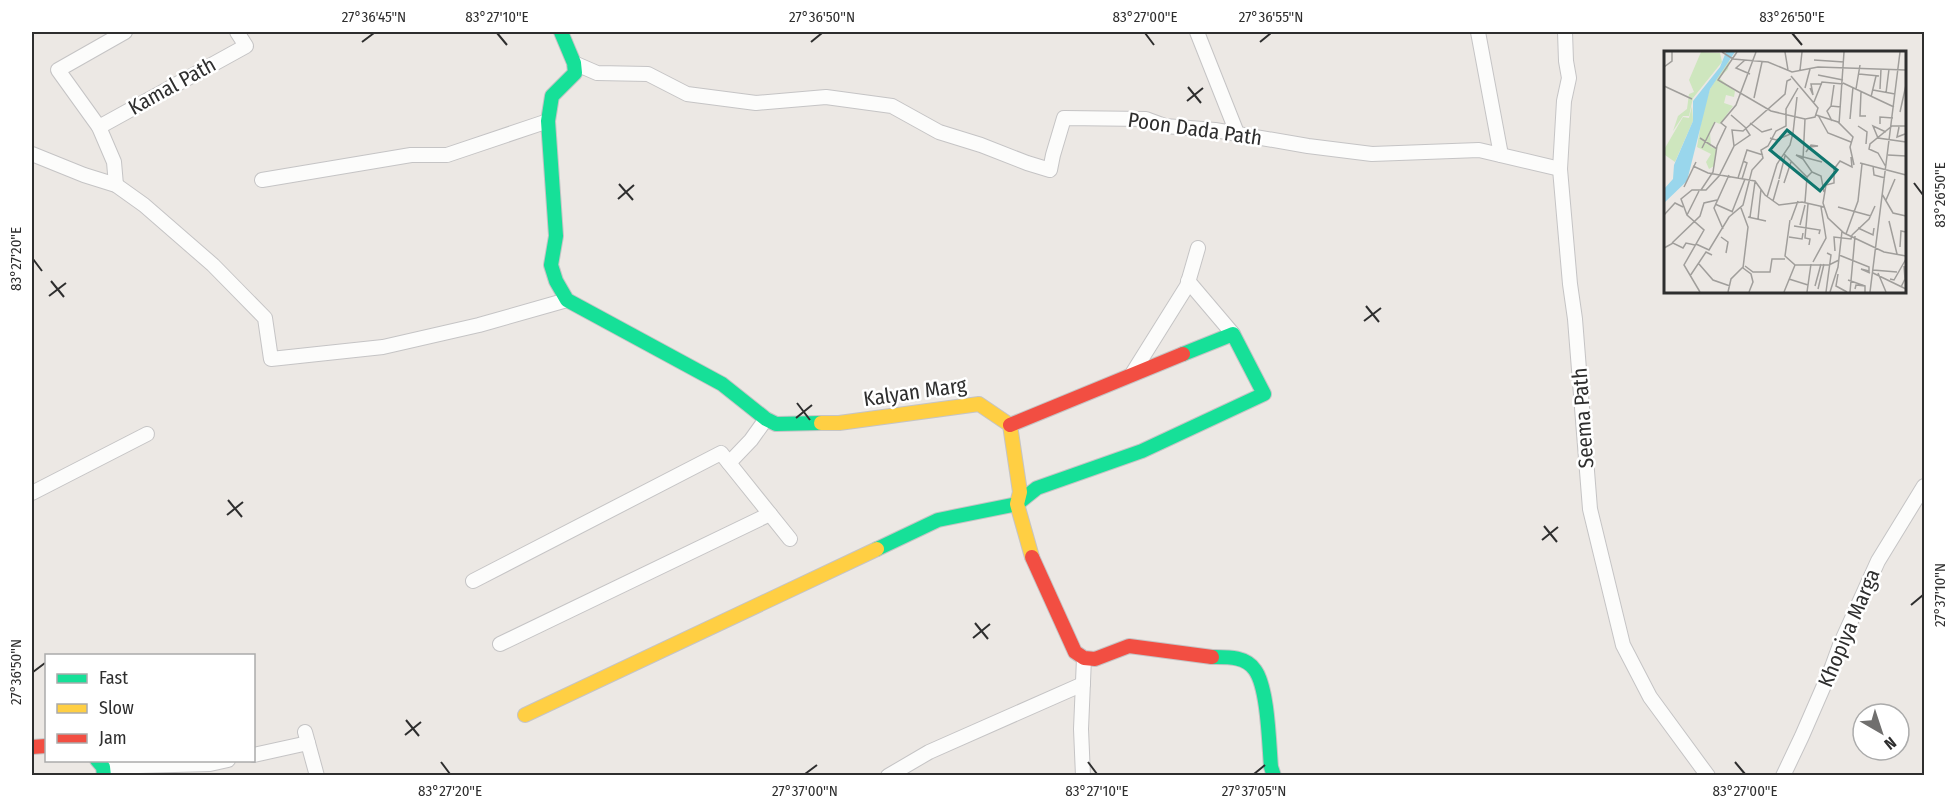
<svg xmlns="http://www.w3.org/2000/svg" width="1956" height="807" font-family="'Fira Sans Condensed',sans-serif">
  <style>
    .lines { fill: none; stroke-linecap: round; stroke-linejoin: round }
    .street-casing { stroke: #c5c4c5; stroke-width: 16 }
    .fast-casing { stroke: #c5c4c5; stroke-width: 16 }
    .slow-casing { stroke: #c5c4c5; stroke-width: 16 }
    .jam-casing { stroke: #c5c4c5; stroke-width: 16 }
    .street { stroke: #fcfcfb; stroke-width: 14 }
    .fast { stroke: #16e098; stroke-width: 14 }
    .slow { stroke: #ffcf43; stroke-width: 14 }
    .jam { stroke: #f24e42; stroke-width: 14 }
    .ticks { fill: none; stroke: #2e2e2e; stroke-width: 2 }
    .labels { text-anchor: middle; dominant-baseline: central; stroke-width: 5; stroke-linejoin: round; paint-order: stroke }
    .street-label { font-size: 21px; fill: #2e2e2e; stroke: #fff }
    .inset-road { fill: none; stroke: #a09e9b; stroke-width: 1.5 }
    .view { fill: #0f766e; fill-opacity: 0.15; stroke: #0f766e; stroke-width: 3 }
    .inset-edge { fill: none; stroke: #2e2e2e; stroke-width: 3 }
    .neatline { fill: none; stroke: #2e2e2e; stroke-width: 2 }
    .ticks-label { font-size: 15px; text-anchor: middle; fill: #2e2e2e }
  </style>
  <rect width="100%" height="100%" fill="#ece8e4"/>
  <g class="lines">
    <g class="street-casing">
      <g id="street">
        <path d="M1197,32l40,101"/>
        <path d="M1478,32l23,123"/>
        <path d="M1565,32l1,29 3,17 -5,23 -4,68 10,115 5,35 15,190 33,136 27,52 58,79"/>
        <path d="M574,63l23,10 51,1 39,20 69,9 70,-6 66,9 47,26 42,13 46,18 23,7 3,-15 11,-37 82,1 19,7 50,4 93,16 64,8 107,-4 81,19"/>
        <path d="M99,127l147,-81 -9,-14"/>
        <path d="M32,154l52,21 32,10 28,20 69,60 52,53 6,41 112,-12 96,-22 88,-25"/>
        <path d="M262,180l149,-25h36l101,-34"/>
        <path d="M116,185l-2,-23 -15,-35 -41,-57 67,-38"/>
        <path d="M1188,281l45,53"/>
        <path d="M1132,374l55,-88 11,-38"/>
        <path d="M729,463l22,-23 15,-21"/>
        <path d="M32,493l115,-59"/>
        <path d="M473,581l248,-128 69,86"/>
        <path d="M500,644l270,-130"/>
        <path d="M305,732l12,44"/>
        <path d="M254,755l54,-12"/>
        <path d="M103,767l107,-3 18,-4"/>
        <path d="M888,776l41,-24 154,-68"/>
        <path d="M1083,776l-2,-47 3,-71"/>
        <path d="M1783,776l19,-40 30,-69 8,-22 38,-84 46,-75"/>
      </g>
    </g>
    <g class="fast-casing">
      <g id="fast">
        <path d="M561,32l13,31 1,10 -23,23 -4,25 8,115 -5,29 5,16 11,19 155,84 44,35 10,5 45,-1"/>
        <path d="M877,549l61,-29 79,-16 20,-16 105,-37 122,-57 -31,-60 -50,20"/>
        <path d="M1212,657c15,0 34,-1 43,13 13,18 14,74 16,97l3,9"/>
        <path d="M97,760l6,7 1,9"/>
      </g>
    </g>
    <g class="slow-casing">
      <g id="slow">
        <path d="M821,423h18l140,-19 31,21 10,67 -3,12 15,53"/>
        <path d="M525,715l352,-166"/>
      </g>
    </g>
    <g class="jam-casing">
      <g id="jam">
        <path d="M1010,425l173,-71"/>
        <path d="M1032,557l43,95 9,6 11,1 34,-13 83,11"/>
        <path d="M32,747l14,-1"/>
      </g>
    </g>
    <use href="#street" class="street"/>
    <use href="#fast" class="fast"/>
    <use href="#slow" class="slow"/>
    <use href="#jam" class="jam"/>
  </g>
  <path class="ticks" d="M497,33l10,12M1145,33l9,12M1792,33l10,12M362,42l12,-9M811,42l11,-9M1260,42l11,-9M1188,87l13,16M1187,101l16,-13M1914,183l9,12M619,184l14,16M618,199l16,-14M33,259l9,12M51,281l13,16M49,296l17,-13M1366,306l13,16M1364,321l17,-13M797,403l13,17M796,418l16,-13M228,500l14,17M227,515l16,-13M1544,526l13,16M1542,540l16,-13M1911,605l12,-10M975,623l13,16M973,638l17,-14M33,672l12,-9M406,720l13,16M405,735l16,-13M441,762l9,12M1088,762l9,12M1735,762l10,12M805,774l12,-9M1254,774l11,-9"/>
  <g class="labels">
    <g class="street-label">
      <text transform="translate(172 86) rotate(-29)">Kamal Path</text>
      <text transform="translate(1195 129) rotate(8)">Poon Dada Path</text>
      <text transform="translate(915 392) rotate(-8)">Kalyan Marg</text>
      <text transform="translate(1583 418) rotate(-94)">Seema Path</text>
      <text transform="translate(1849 628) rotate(-67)">Khopiya Marga</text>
    </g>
  </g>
  <g transform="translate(1664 51)">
    <rect width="242" height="242" fill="#ece8e4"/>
    <path d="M37,1l19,1 2,9 -29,36 -4,18h-6l-10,15 5,-15 9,-7 2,-15 5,-2 -5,-12zM66,6l-2,12 -9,9 16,13 -1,6 -8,-2 -2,8 9,3 -13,18 -5,-2 -5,10 1,15 6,2 -3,17 -5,3 -3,-7 5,-8 -14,-7 6,-36 7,-22z" fill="#cee6be"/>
    <path d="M28,55l1,15 -18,41 -10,-7v-7l18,-31 6,1z" fill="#cee6be"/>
    <path d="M62,1h9l-25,37 -23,92 -23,22v-14l9,-10 1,-14 19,-44v-20l27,-34z" fill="#99d6ec"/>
    <path class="inset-road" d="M58,1l11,7 35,3 24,10 26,-5 88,3M73,1l-19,28 53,31 34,8M121,1l3,18M81,9l-9,8 14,6M150,9l30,2M0,16l8,-6v-9M136,19l2,-18M195,23l20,2M154,24l25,5M127,25l27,32 -3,9 -10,2 -2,40 9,13 -5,5M179,32l51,24M0,35l28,13M141,37l5,-19M146,37l3,7 -2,-11h11M192,38l4,-24M216,38l1,-20M209,39l22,4M197,41l-1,24h6M222,42l3,-24M207,46l5,-21M90,47l8,-36M150,51l8,-20 21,2M167,55l3,-21M236,61l6,-27M67,64l15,13M152,64l22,7 15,15 -3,10 4,18M154,64l10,18 23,9M186,68l3,-32M168,70l-5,-10 4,-5 10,1M86,72l12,9 10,-3M175,73l5,-72M216,73v-7l13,1M194,75l9,6 -1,12M235,76l-2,10 8,-3M222,81l-13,-6 5,12 28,4M36,87l17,11M106,87l6,2 17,-7 4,-36M70,95l16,-11 -4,-6M38,97l13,-26M142,101l5,-7 7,1 -8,1M120,103l23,23 -2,25M224,104l18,1M187,106l1,10 -12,-6 -6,8v14l-8,2 -3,18 5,15 16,15 40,19 22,4M139,108l-7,-4 26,7M196,112l46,12M29,115l15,7 47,8 10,14 14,10 23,-3 22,5M209,115l1,9 11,3M222,116l-8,-14 -9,-4 1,-5 22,-18h14M148,121l9,4 3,16M74,127l9,-28 16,5M78,128l5,-16 -4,-2M115,128l6,-23M120,132l7,-21M20,136l12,-25M37,139l12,-18 4,-26 9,-19 -5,-4 15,-18 20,-53M218,143l11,19 13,3M103,146l10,-33 13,-19 3,-12M222,149l9,-21M109,150l6,-21M51,153l18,8M144,153l-3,34 5,1 -1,6M174,156l33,9M77,157l7,19 -5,41 8,6 2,8 -4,10M68,161l13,-33M0,164l11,-12 8,4M23,164l12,-24M84,166l18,4M86,166l5,-35M94,168l3,-30M127,169l7,-19M225,170l8,33M136,174l5,-20M130,175l26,4 -1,4M194,177l15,7 1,-7M59,178l-9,-21 15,-33M182,183l12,-33 4,-37M188,184l17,-16 6,-13M57,186l7,5 -2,11M125,186l13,2 1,-6M8,192l28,-27 4,-13 13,-3M32,193l13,6 20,-33 14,-12 9,-35 11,-12 -2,-8 7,-4 8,-15 10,-5v-17l12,-21M236,196l1,-16 5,1M0,197l9,-5 10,5 3,-5 9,2M171,200l-1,-14 17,2 1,-4M175,204l30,12v6M149,211l13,-24 -5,-31M35,213l14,16 17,6M131,214h34l10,-5M81,215l8,6h17l2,-13h13M209,219l24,2M205,220l-8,-2 9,4M209,222l33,16M214,222l8,19M174,223l-2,12 11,6M26,225l16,-24 6,3M125,228l19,6M226,228l4,1 12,-21M184,229l17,6M151,235l6,-22M237,236l4,-8 -1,-13M154,238l6,-25M191,238l1,-4 9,1v6M36,241l-16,-27 20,-35 -17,-15 -6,-16 11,-9h14l13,-14 15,-30 -2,-16 11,1 42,-37 2,-13 4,-2M64,241l3,-13 12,-12M120,241l11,-27 -10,-9 5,-36M143,241l4,-28M162,241l5,-37 -4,-2M166,241l8,-25 4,-36M186,241l5,-56M206,241l30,-240"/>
    <path class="view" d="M123,79l50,40 -17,21 -50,-41z"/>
    <rect width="242" height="242" class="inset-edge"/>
  </g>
  <rect width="1956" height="807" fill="none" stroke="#ffffff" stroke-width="66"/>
  <rect x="45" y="654" width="210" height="108" fill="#ffffff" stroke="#ababab" stroke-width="1.5"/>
  <rect x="57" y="674" width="30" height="9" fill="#16e098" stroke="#ababab" stroke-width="1.5"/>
  <text x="99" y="684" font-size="18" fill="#2e2e2e">Fast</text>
  <rect x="57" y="704" width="30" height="9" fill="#ffcf43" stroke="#ababab" stroke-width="1.5"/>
  <text x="99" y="714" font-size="18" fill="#2e2e2e">Slow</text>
  <rect x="57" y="734" width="30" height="9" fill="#f24e42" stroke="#ababab" stroke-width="1.5"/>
  <text x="99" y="744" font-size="18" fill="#2e2e2e">Jam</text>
  <g transform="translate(1881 732) rotate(141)"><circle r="28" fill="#ffffff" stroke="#ababab" stroke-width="1.5"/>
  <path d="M0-4.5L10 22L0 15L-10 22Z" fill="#706f6e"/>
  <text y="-9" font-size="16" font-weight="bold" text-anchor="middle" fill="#2e2e2e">N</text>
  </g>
  <rect x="33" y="33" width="1890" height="741" class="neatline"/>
  <g class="ticks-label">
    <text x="374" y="22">27°36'45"N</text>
    <text x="497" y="22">83°27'10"E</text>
    <text x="822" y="22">27°36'50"N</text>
    <text x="1145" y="22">83°27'00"E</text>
    <text x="1271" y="22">27°36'55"N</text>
    <text x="1792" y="22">83°26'50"E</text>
    <text transform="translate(1940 195) rotate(-90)" y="5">83°26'50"E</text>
    <text transform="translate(16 259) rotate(-90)" y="5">83°27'20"E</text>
    <text transform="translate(1940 595) rotate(-90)" y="5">27°37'10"N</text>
    <text transform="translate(16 672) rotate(-90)" y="5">27°36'50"N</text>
    <text x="450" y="796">83°27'20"E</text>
    <text x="805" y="796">27°37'00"N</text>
    <text x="1097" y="796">83°27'10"E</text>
    <text x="1254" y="796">27°37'05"N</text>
    <text x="1745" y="796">83°27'00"E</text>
  </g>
</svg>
